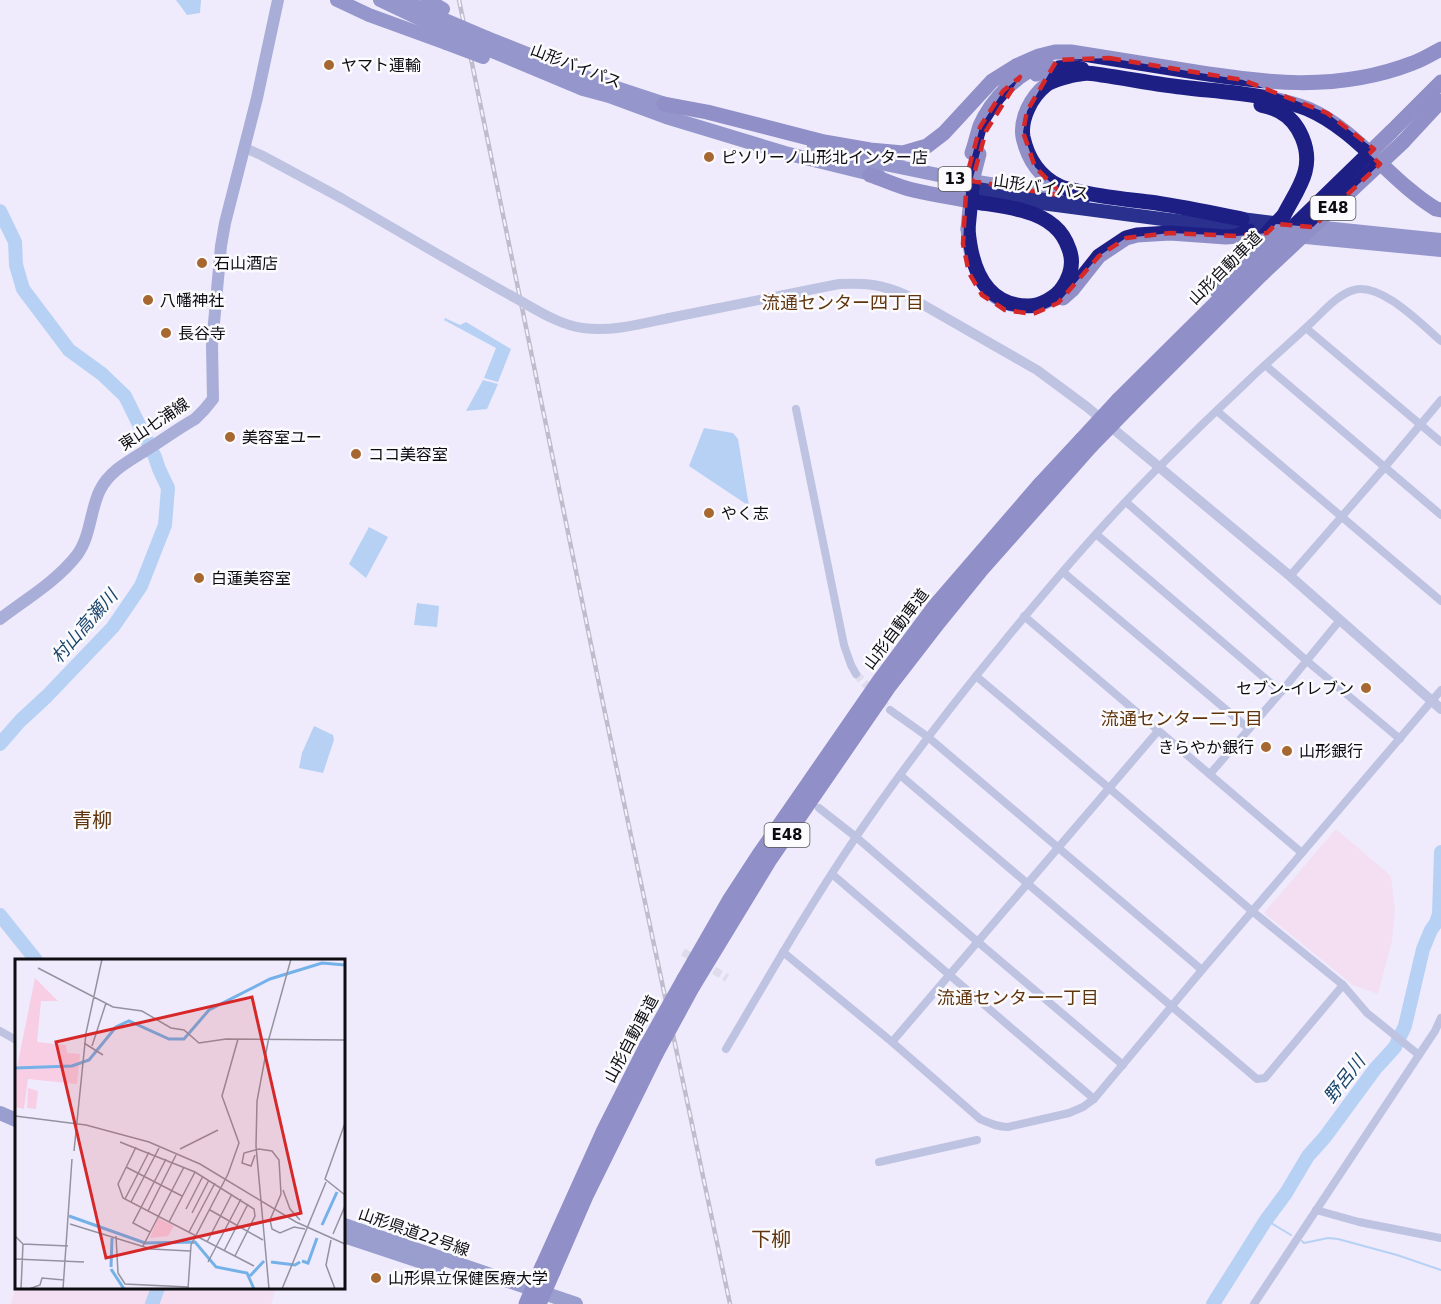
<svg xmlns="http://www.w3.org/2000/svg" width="1441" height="1304" font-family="'DejaVu Sans','Noto Sans JP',sans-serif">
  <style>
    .green { fill: #f8cee4 }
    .water { fill: #74b1e9 }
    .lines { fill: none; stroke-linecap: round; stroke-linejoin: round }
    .stream { stroke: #74b1e9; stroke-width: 2 }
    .river { stroke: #74b1e9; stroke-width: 14 }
    .minor-tunnel { stroke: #cdcada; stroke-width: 8; stroke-dasharray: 8 4; stroke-linecap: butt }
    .minor { stroke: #8492c2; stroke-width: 8 }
    .tertiary { stroke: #8492c2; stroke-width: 10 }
    .secondary { stroke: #5464aa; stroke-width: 12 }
    .primary { stroke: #344297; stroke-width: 14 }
    .trunk { stroke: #29308e; stroke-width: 14 }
    .motorway { stroke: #1e1f85; stroke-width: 15 }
    .rail-casing { stroke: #868490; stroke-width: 4.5 }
    .rail { stroke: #fbfbfe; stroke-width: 2; stroke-dasharray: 7; stroke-linecap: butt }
    .tertiary-bridge { stroke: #8492c2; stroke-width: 10 }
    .trunk-bridge { stroke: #29308e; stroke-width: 14 }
    .motorway-bridge { stroke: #1e1f85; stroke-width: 15 }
    .marked { fill: none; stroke: #d62828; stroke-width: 4.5; stroke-dasharray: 12 8; stroke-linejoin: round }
    .poi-dot { fill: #a76730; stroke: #fbfbfe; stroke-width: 2 }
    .labels { text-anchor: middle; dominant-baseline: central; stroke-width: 5; stroke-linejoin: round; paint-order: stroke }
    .shield { fill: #fbfbfe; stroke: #545458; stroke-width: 1.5 }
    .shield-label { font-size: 15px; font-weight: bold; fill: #0d0c11 }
    .poi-label { font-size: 16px; fill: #0d0c11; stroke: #fbfbfe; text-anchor: start }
    .street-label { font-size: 16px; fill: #0d0c11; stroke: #fbfbfe }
    .neighbourhood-label { font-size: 18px; fill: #60350d; stroke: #fbfbfe }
    .water-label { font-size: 18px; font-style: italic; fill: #19456a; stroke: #fbfbfe }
    .quarter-label { font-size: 20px; fill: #60350d; stroke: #fbfbfe }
    .inset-river { fill: none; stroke: #74b1e9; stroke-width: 3 }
    .inset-road { fill: none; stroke: #95929f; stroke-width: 1.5 }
    .view { fill: #d62828; fill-opacity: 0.15; stroke: #d62828; stroke-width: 3 }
    .inset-edge { fill: none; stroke: #0d0c11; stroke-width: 3 }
  </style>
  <rect width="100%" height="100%" fill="#efebfd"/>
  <g class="green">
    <path d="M1336,829l55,47 4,35 -3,30 -14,53 -25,-9 -89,-72z"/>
    <path d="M16,1285v3h260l-5,16h-260z"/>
  </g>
  <g class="water">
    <path d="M176,0h25l-1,13 -13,2z"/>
    <path d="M445,318l15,7 6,-3 45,27 -13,33 -14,-4 12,-30 -52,-28z"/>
    <path d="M483,380l15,4 -11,25 -21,2z"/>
    <path d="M704,428l29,5 5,6 11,67 -60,-40z"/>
    <path d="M369,527l19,10 -22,41 -17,-14z"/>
    <path d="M417,603l22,3 -2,21 -23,-2z"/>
    <path d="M314,726l19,9 1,5 -11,33 -24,-5 3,-15z"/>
  </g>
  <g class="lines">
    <g class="stream">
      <path d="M1266,1220l25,15"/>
      <path d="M1302,1241l2,2 24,-5 10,1 59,16 44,15"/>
    </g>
    <g class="river">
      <path d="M0,211l15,31 1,23 7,24 46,61 33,24 23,22 30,61 4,12 9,19 -3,37 -24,61 -28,41 -66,69 -27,25 -20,23"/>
      <path d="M0,915l36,45"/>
      <path d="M152,1304l6,-16"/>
      <path d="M1213,1304l53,-84 20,-27 22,-37 17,-19 50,-68 20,-22 10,-21 18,-77 8,-19 5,-7 3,-9 2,-62"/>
    </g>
    <g class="minor-tunnel">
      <path d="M856,674l34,36"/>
      <path d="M683,952l44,26"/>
    </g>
    <g class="minor">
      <path d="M1306,328l135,114"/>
      <path d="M1265,365l176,150"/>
      <path d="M796,409l48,236 7,20 5,9"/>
      <path d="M1217,411l224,190"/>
      <path d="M1126,502l181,159 93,78"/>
      <path d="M1096,534l185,158"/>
      <path d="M1063,572l186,157"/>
      <path d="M1290,576l94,-108 57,-68"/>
      <path d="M1024,616l278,237"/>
      <path d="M976,676l133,112 143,123 91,74 24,28 52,42"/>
      <path d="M890,710l38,27 274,233"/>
      <path d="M1210,774l71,-82 59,-72"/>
      <path d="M900,775l357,304 8,-1 78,-93"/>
      <path d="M819,808l37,29 122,105 145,123"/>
      <path d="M832,874l262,225"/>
      <path d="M783,952l109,90 88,77c9,4 17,8 28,8l61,-14 14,-6 11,-8 108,-129 239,-280"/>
      <path d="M0,1031l16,9"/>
      <path d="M892,1042l266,-311"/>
      <path d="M726,1049c42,-71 83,-143 130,-212 45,-66 95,-131 146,-193 50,-61 101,-121 157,-177 30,-30 60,-59 91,-88 20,-19 41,-37 61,-56 12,-11 27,-29 43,-33 27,-8 68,35 87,51"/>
      <path d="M879,1162l98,-22"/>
      <path d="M1316,1210l43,12 82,16"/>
      <path d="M1254,1304l165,-249 16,-24 6,-13"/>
    </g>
    <g class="tertiary">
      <path d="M245,148l16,7 80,43"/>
      <path d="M669,318l170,-34c28,-1 41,0 67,11l131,75 50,37 203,169 151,133"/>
    </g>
    <path class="secondary" d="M0,619c26,-20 57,-38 77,-64 14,-19 13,-45 23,-65 10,-20 31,-30 48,-41 16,-10 31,-21 47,-30l9,-9 9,-11 -1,-54 9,-99 4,-23 32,-125 21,-98"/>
    <g class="primary">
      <path d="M0,1113l16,7"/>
      <path d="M344,1225l232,79"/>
      <path d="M344,1236l93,31"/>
    </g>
    <g class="trunk">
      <path d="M337,0l32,15 77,28"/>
      <path d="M380,0l61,29"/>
      <path d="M403,0l37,18"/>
      <path d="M427,0l16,9"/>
      <path d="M487,38l108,43 79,26"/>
      <path d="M485,48l98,41 26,7 57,21 119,36 94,23"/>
      <path d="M814,146l61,16 78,16 130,21"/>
      <path d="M980,195l296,39"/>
      <path d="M1233,218l50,6"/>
      <path d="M1305,226l136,14"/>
      <path d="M1295,236l146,14"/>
    </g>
    <g class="motorway">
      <path d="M1036,74c15,-6 30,-9 46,-5"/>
      <path d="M664,104l43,8 117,30 46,8 33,3 24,-7 17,-13 48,-52 24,-15 23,-10 16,-4h16c37,6 75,12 112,18 79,13 153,23 230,-7 9,-3 19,-9 28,-14"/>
      <path d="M1261,105c6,1 12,3 18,6 21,11 32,39 26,61 -4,15 -14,29 -21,43"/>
      <path d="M1391,132l50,-50"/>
      <path d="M1403,142l38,-41"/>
      <path d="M972,153c3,-8 5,-18 8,-27 11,-26 39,-55 66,-63"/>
      <path d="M870,175c15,5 29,12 43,15 21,5 42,8 63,12 24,4 59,7 78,24 7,6 12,14 15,23 5,13 2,26 -6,38 -7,11 -23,19 -35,19 -45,0 -57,-41 -60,-77"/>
      <path d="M1242,219c-31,-6 -62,-13 -93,-17 -24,-3 -49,-5 -72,-11 -6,-1 -12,-2 -18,-5 -20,-10 -31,-26 -36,-49 -3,-18 8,-40 23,-52 6,-5 25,-10 34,-11 7,-2 15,0 22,1 21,3 42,7 63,10 46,7 99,7 143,24 49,21 82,72 128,100l5,1"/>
      <path d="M1216,290l26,-30"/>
      <path d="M1063,298l9,-8 27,-34 27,-18 11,-3 33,-2 56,4 11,-1 12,-5"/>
      <path d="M1118,400l137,-136"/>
      <path d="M1129,407l133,-133"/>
      <path d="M684,979l46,-80 28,-43 121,-175 55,-74 107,-124 40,-43"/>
      <path d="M693,986l76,-125 119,-173 51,-66 43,-53 109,-123"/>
      <path d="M542,1267l61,-135 44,-87"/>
      <path d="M553,1272l33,-76 70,-142"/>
    </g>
    <g class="rail-casing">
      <path id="rail" d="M459,0l146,713 125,591"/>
    </g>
    <use href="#rail" class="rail"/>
    <path class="tertiary-bridge" d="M341,198c56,32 111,65 167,96 23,12 49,31 75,34 28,4 58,-4 86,-10"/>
    <g class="trunk-bridge">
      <path d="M440,18l47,20"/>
      <path d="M441,29l44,19"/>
      <path d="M446,43l37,14"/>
    </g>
    <g class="motorway-bridge">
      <path d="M968,229l5,-52 6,-23"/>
      <path d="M1242,260l42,-45"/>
      <path d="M1255,264l136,-132"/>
      <path d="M1262,274l141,-132"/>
      <path d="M1081,440l37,-40"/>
      <path d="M1091,446l38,-39"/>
      <path d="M647,1045l37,-66"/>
      <path d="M656,1054l37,-68"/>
      <path d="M526,1304l16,-37"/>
      <path d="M539,1304l14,-32"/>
    </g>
  </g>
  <path d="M0 0H1441V1304H0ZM1109,58l134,22 84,33 47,36 -5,5 11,10 -67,63 -37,-3 -9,9 -30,3 -67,-3 -44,5 -27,18 -41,47 -25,11 -28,-4 -23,-15 -13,-22 -6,-29 4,-69 13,-48 23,-36 17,-14 -34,54 -14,50 92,15 -29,-29 -12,-35 4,-21 30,-51z" fill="#efebfd" fill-opacity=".55" fill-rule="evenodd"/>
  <path class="marked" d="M1109,58l134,22 84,33 47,36 -5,5 11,10 -67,63 -37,-3 -9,9 -30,3 -67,-3 -44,5 -27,18 -41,47 -25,11 -28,-4 -23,-15 -13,-22 -6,-29 4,-69 13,-48 23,-36 17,-14 -34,54 -14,50 92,15 -29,-29 -12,-35 4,-21 30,-51z"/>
  <g class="poi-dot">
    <circle cx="329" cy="65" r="6"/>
    <circle cx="709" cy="157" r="6"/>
    <circle cx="202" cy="263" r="6"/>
    <circle cx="148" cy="300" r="6"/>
    <circle cx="166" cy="333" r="6"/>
    <circle cx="230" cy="437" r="6"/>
    <circle cx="356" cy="454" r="6"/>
    <circle cx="709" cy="513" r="6"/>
    <circle cx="199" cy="578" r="6"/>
    <circle cx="1366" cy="688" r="6"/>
    <circle cx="1266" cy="747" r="6"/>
    <circle cx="1287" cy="751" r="6"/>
    <circle cx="376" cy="1278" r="6"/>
  </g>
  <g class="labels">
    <g class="shield">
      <rect x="938.5" y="167" width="33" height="24" rx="4.5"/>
      <rect x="1310.5" y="196" width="45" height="24" rx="4.5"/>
      <rect x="764.5" y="823" width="45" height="24" rx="4.5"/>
    </g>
    <g class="shield-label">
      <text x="955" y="179">13</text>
      <text x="1333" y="208">E48</text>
      <text x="787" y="835">E48</text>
    </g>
    <g class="poi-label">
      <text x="341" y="65">ヤマト運輸</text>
      <text x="721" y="157">ピソリーノ山形北インター店</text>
      <text x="214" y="263">石山酒店</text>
      <text x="160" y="300">八幡神社</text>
      <text x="178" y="333">長谷寺</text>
      <text x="242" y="437">美容室ユー</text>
      <text x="368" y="454">ココ美容室</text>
      <text x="721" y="513">やく志</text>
      <text x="211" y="578">白蓮美容室</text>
      <text x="1354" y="688" text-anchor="end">セブン-イレブン</text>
      <text x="1254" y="747" text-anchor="end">きらやか銀行</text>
      <text x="1299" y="751">山形銀行</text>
      <text x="388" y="1278">山形県立保健医療大学</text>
    </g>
    <g class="street-label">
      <text transform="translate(576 66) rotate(21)">山形バイパス</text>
      <text transform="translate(1041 187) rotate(8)">山形バイパス</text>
      <text transform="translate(1225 268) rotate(-45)">山形自動車道</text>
      <text transform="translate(154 424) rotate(-34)">東山七浦線</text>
      <text transform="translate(896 629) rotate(-53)">山形自動車道</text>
      <text transform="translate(631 1039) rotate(-62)">山形自動車道</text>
      <text transform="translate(414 1232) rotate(19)">山形県道22号線</text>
    </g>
    <g class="neighbourhood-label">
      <text x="843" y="302">流通センター四丁目</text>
      <text x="1182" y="718">流通センター二丁目</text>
      <text x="1018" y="997">流通センター一丁目</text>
    </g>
    <g class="water-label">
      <text transform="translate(84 626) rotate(-49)">村山高瀬川</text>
      <text transform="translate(1344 1079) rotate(-52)">野呂川</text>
    </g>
    <g class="quarter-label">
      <text x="92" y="820">青柳</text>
      <text x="771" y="1239">下柳</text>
    </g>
  </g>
  <g transform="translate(15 959)">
    <rect width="330" height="330" fill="#efebfd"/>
    <path d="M20,19l23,23h-17l-4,41 29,3 1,8 13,1 -3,30 -49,-5 -4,30 -9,-2v-30zM13,129l10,3 -2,18 -9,-1zM143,259l16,8 -6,10 -18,2z" fill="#f8cee4"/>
    <path class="inset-river" d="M0,109l57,-2 17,-6 27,-33 13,-6 40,18h15l25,-29 61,-31 52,-16 23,2M54,257l76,27 50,-1 21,25 31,6 7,16M307,266l15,-33M287,302l6,2 9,-25M256,303l24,3 5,-3M96,308l1,-29M96,310l13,20M235,317l14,-15"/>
    <path class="inset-road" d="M23,9l75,39 29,4 29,17 13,2 15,13 27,-4 119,1M69,84l19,12M77,87l14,-43M0,157l71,9 63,17 51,22 96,58 49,22M330,164l-20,56 20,16M105,183l75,30 59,37 1,7 -20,40M121,188l-18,37 5,14 131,68M165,190l38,-19M59,192l12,-118 16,-74M240,196l-4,11 -9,-3 2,-10 15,-4 13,2 7,9 2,34 -11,26 2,9 8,4 14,-6 11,2M111,208l56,29M268,231l7,19 10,11M110,240l24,-47M116,243l28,-54M171,250l17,-33M195,251l53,30M133,252l28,-56M177,254l17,-33M154,263l26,-50M55,265l81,25 39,2M135,273l-17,-9 33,-64M174,273l26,-49M318,275l12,-28M0,277l8,8 -2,45M101,277l2,37 7,11 63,3M316,281l-5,25 9,24M192,283l25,-48M8,285l45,2M128,287l41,-79M209,292l24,-47M0,300l69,3M193,303l33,-63M14,330l11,-4 2,-7 22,2M48,330l9,-130M173,330l3,-44 37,-71 11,-31 -17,-47 16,-57M254,330l-13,-143 1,-45 11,-59 23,-83M267,330l44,-107"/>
    <path class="view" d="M237,38l49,216 -195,45 -50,-216z"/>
    <rect width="330" height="330" class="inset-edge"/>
  </g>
</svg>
